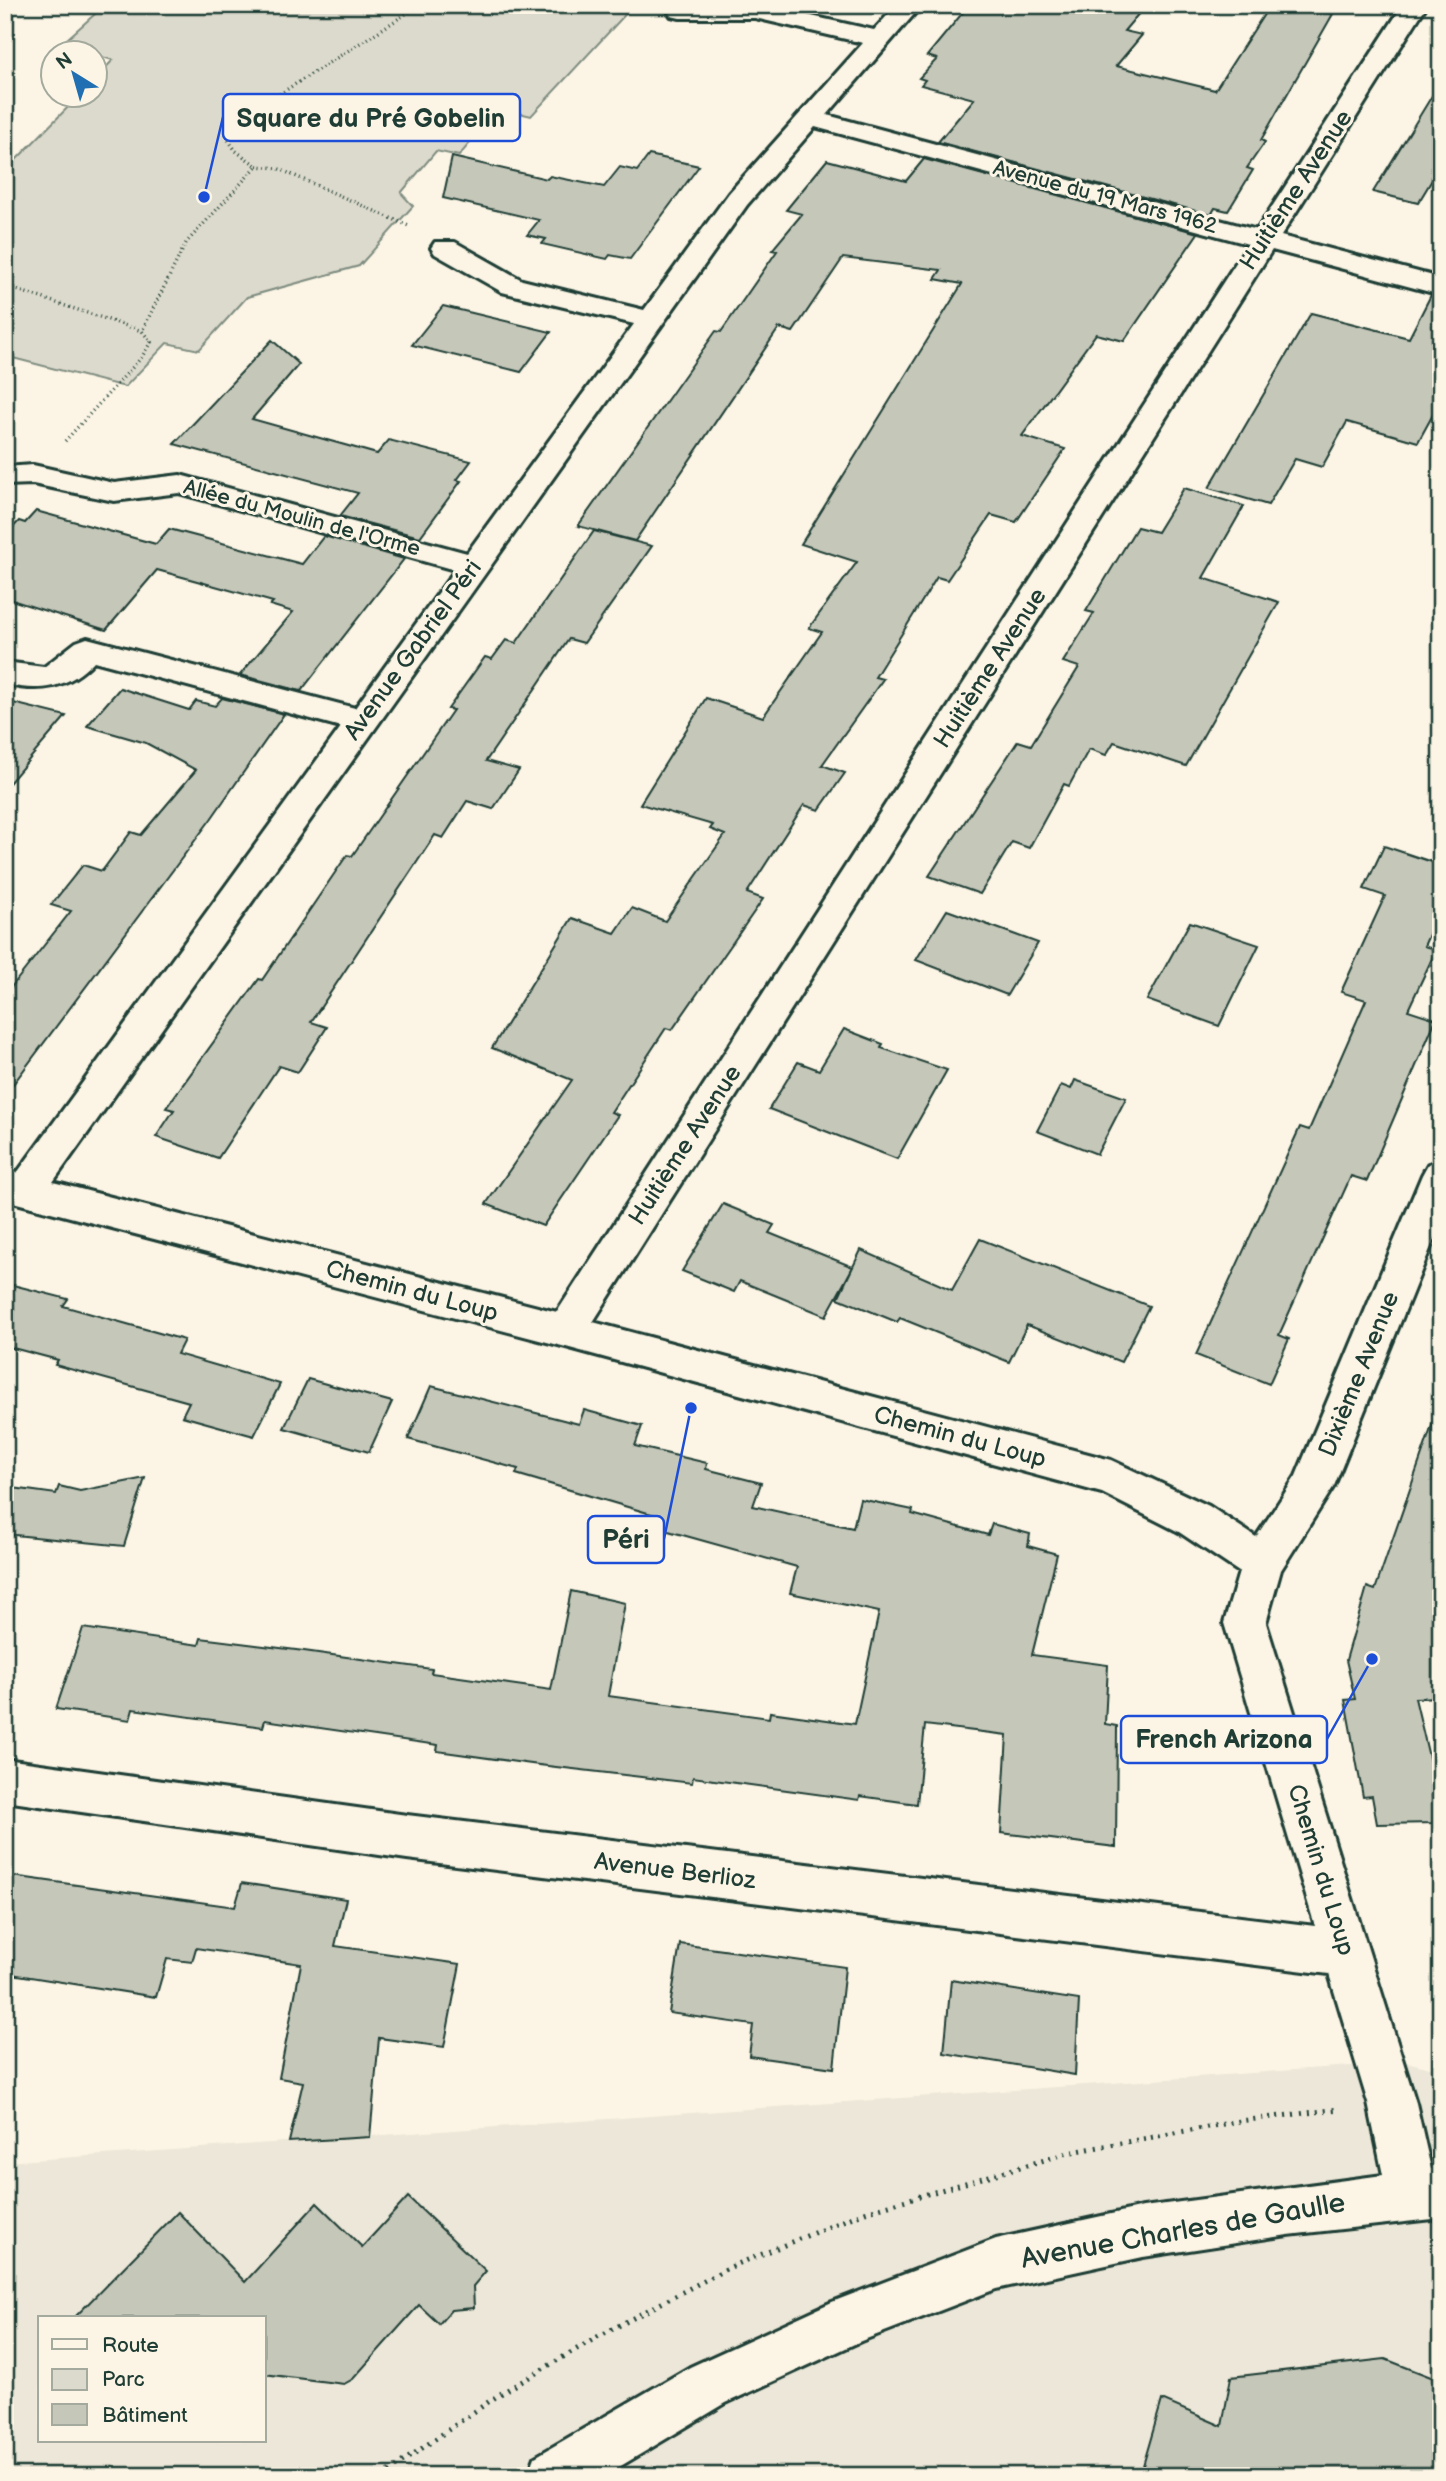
<svg xmlns="http://www.w3.org/2000/svg" width="1446" height="2481" font-family="'Balsamiq Sans',sans-serif">
  <style>
    .built { fill: #ece7d8; fill-rule: evenodd }
    .green { fill: #dcdacc; stroke: #7e8c80; stroke-width: 2 }
    .building { fill: #c5c7b9; stroke: #1f3d34; stroke-width: 2 }
    .lines { fill: none; stroke-linecap: round; stroke-linejoin: round }
    .minor-casing { stroke: #1f3d34; stroke-width: 6 }
    .path-far1 { stroke: #1f3d34; stroke-width: 3.5; stroke-dasharray: 1 3.5; stroke-linecap: butt }
    .path { stroke: #1f3d34; stroke-width: 5; stroke-dasharray: 2 6; stroke-linecap: butt }
    .minor { fill: #fcf5e5; fill-rule: evenodd }
    .labels { text-anchor: middle; dominant-baseline: central; stroke-width: 6; stroke-linejoin: round; paint-order: stroke }
    .far-street-label { font-size: 21px; fill: #1f3d34; stroke: #fcf5e5 }
    .street-label { font-size: 24px; fill: #1f3d34; stroke: #fcf5e5 }
    .near-street-label { font-size: 28px; fill: #1f3d34; stroke: #fcf5e5 }
    .leader { fill: none; stroke: #1d4ed8; stroke-width: 2.5 }
    .callout-dot { fill: #1d4ed8; stroke: #fcf5e5; stroke-width: 2.5 }
    .callout { fill: #fcf5e5; stroke: #1d4ed8; stroke-width: 2.5 }
    .callout-label { font-size: 26px; text-anchor: middle; font-weight: bold; fill: #1f3d34 }
  </style>
  <rect width="100%" height="100%" fill="#fcf5e5"/>
  <filter id="ink" filterUnits="userSpaceOnUse"><feTurbulence type="fractalNoise" baseFrequency=".0143" numOctaves="2"/><feDisplacementMap in="SourceGraphic" scale="14" xChannelSelector="R" yChannelSelector="G"/><feConvolveMatrix kernelMatrix="1 2 1 2 8 2 1 2 1" color-interpolation-filters="sRGB"/></filter>
  <g filter="url(#ink)">
    <path class="built" d="M1407,2062l34,9v405h-1436v-314zM40,2318h224v123h-224z"/>
    <path class="green" d="M105,5h529l-103,111 -32,-8 -40,48 -23,-5 -35,42 12,13 -54,60 -112,31 -48,53 -32,-7 -42,44 -120,-31v-185l75,-76 14,-1 1,-15 18,-19 -18,-5 -1,-3 -36,-5z"/>
    <g class="building">
      <path d="M969,5h177l-22,26 18,4 -26,31 99,24 55,-85h26l37,9 -72,126 4,2 -18,26 6,2 -25,41 -13,-3 -4,7 -273,-73 36,-43 -53,-14 4,-5 -6,-2 18,-19 -10,-3z"/>
      <path d="M1441,81v84l-23,38 -45,-11z"/>
      <path d="M649,155l50,11 -69,93 -20,-4 -3,4 -65,-15 4,-5 -19,-4 12,-15 -96,-22 9,-41 95,22 3,-3 54,11 16,-20 17,4z"/>
      <path d="M924,159l274,74 -74,108 -28,-7 -74,102 43,13 -49,73 -25,-7 -44,65 -10,-3 -62,100 8,2 -61,86 23,8 -26,37 -15,-5 -57,88 16,6 -91,131 -6,-2 -55,84 7,3 -75,111 -57,-22 86,-124 -80,-32 80,-130 43,15 17,-25 33,13 60,-86 -15,-6 3,-4 -73,-21 66,-106 57,19 59,-85 -13,-4 48,-66 -56,-18 161,-260 -27,-5 6,-9 -98,-12 -50,74 -14,-4 -144,213 -57,-15 138,-195 5,1 56,-81 -5,-1 30,-36 -16,-4 41,-50 79,21z"/>
      <path d="M1431,295l10,2v103l-23,42 -71,-20 -25,45 -27,-8 -27,46 -59,-17 102,-175 98,25z"/>
      <path d="M443,306l108,26 -30,40 -109,-27z"/>
      <path d="M272,340l27,24 -47,55 125,35 12,-14 82,21 -14,19 4,1 -41,56 -80,-21 18,-23 -184,-49z"/>
      <path d="M1184,488l60,18 -41,72 76,24 -93,164 -72,-24 -8,13 -17,-6 -20,37 -5,-2 -35,64 -17,-6 -32,52 -51,-18 89,-135 13,4 48,-78 -16,-5 31,-49 -8,-2 51,-84 20,5z"/>
      <path d="M36,511l120,33 13,-15 133,35 22,-28 80,23 -103,132 -61,-16 53,-63 -23,-7 3,-3 -116,-32 -51,60 -101,-32v-62l14,-15 6,2z"/>
      <path d="M594,531l58,15 -68,97 -15,-4 -83,122 33,9 -26,39 -26,-8 -24,37 -8,-3 -124,187 16,5 -29,45 -19,-6 -61,92 -62,-21 18,-27 -8,-2 93,-129 3,1 85,-125 5,1 101,-146 -5,-1 37,-52 7,2 14,-19 10,3z"/>
      <path d="M120,688l69,22 7,-9 19,5 7,-8 62,16 -73,105 -206,276v-100l66,-84 -20,-6 32,-40 19,6 29,-39 10,3 55,-65 -50,-27 -59,-17z"/>
      <path d="M5,701l61,15 -61,72z"/>
      <path d="M1384,846l57,19v43l-17,38 12,4 -28,60 28,9 -69,162 -16,-5 -72,159 10,4 -20,45 -73,-29 104,-228 9,3 57,-130 -25,-8 44,-96 -21,-7z"/>
      <path d="M947,910l91,33 -31,52 -91,-35z"/>
      <path d="M1190,922l69,23 -40,81 -72,-26z"/>
      <path d="M844,1029l39,15 -2,4 66,22 -50,89 -128,-50 29,-47 21,8z"/>
      <path d="M1075,1080l51,18 -29,56 -60,-23 24,-46 10,4z"/>
      <path d="M723,1204l51,21 -5,8 84,34 -27,49 -86,-35 -6,11 -52,-21z"/>
      <path d="M980,1239l169,67 -28,56 -94,-37 -18,37 -109,-44 -3,4 -59,-24 23,-48 91,40z"/>
      <path d="M5,1283l63,16 -5,7 121,34 -7,14 103,30 -26,52 -72,-20 7,-14 -134,-37 3,-5 -53,-14z"/>
      <path d="M308,1379l84,23 -23,50 -85,-24z"/>
      <path d="M431,1386l148,38 5,-14 58,16 -7,20 72,17 -1,6 55,14 -8,23 100,22 7,-29 53,11 -1,4 76,21 4,-11 38,10 -2,12 29,8 -25,101 76,10 -3,59 12,2 -1,121 -115,-14 6,-98 -82,-10 -8,79 -57,-8 -1,4 -166,-23 -1,6 -153,-18 -102,-14 1,-6 -173,-25 -2,7 -130,-18 -3,11 -74,-11 27,-81 116,17 2,-7 103,13 128,18 -1,4 120,17 20,-99 54,12 -17,93 161,22 1,-6 85,12 24,-112 -89,-19 7,-26 -143,-40 4,-11 -142,-42 2,-5 -110,-30z"/>
      <path d="M1434,1420l7,2v275l-26,1 23,97 -6,1 5,27 -60,1 -5,-28 -9,1 -18,-97 10,-1 -9,-39 21,-73 8,3z"/>
      <path d="M145,1478l-21,68 -119,-12v-47l51,7 3,-8 21,5z"/>
      <path d="M5,1875l230,32 7,-24 104,16 -11,47 125,18 -16,83 -65,-9 -9,99 -81,5 14,-60 -24,-4 22,-114 -105,-16 -4,14 -25,-3 -11,38 -151,-24z"/>
      <path d="M680,1944l165,23 -11,101 -85,-12 4,-31 -84,-12z"/>
      <path d="M951,1980l128,20 -4,75 -131,-22z"/>
      <path d="M408,2197l78,74 -13,15 1,22 -23,2 -12,14 -20,-19 -66,74 -9,5 -80,-10v-56h-190l104,-106 67,70 72,-79 45,44z"/>
      <path d="M1385,2359l56,22v95h-301l22,-76 60,26 9,-49z"/>
    </g>
    <g class="lines">
      <g class="minor-casing">
        <path id="minor" d="M762,5l112,25 23,-25h25l-95,110 430,115 146,-225h24l-146,231 160,42v17l-169,-45 -679,1072 518,138 98,46 47,31 40,-61 126,-301 6,-11 13,-4v62l-107,264 -53,84 -15,53 150,480 15,66 10,-1v50l-153,17 -145,22 -147,32 -135,52 -135,62 -122,73h-76l7,-19 155,-90 142,-65 164,-63 147,-32 240,-32 -15,-72 -39,-129 -922,-115 -402,-58v-42l402,56 908,111 -91,-303 15,-51 -60,-40 -77,-39 -536,-146 -561,-147v-30l12,3 324,-446 -247,-66c-25,27 -54,32 -89,23v-22l39,5 32,-25 11,-4 268,70 100,-138 -276,-77 -65,8 -81,-17 -28,1v-18l28,-2 81,18 66,-8 287,78 167,-229 -132,-32 -67,-38 -4,-6 4,-6h20l67,38 122,30 85,-117 134,-150 -108,-25h-75l-9,-2 -3,-5 6,-6zM815,127l433,117 -691,1068 -504,-130 694,-977z"/>
      </g>
      <g class="path-far1">
        <path d="M257,166l20,2 134,59"/>
        <path d="M5,286l137,45"/>
        <path d="M65,441l76,-83 10,-16 -9,-11 44,-88 71,-77 -21,-15 -9,-13 40,-36 153,-97"/>
      </g>
      <path class="path" d="M382,2476l115,-80 102,-60 129,-68 137,-56 207,-60 168,-31 99,-12"/>
      <use href="#minor" class="minor"/>
    </g>
  </g>
  <g class="labels">
    <g class="far-street-label">
      <text transform="translate(1105 197) rotate(15)">Avenue du 19 Mars 1962</text>
      <text transform="translate(302 518) rotate(15)">Allée du Moulin de l'Orme</text>
    </g>
    <g class="street-label">
      <text transform="translate(1296 190) rotate(-57)">Huitième Avenue</text>
      <text transform="translate(413 650) rotate(-54)">Avenue Gabriel Péri</text>
      <text transform="translate(990 668) rotate(-57)">Huitième Avenue</text>
      <text transform="translate(685 1145) rotate(-57)">Huitième Avenue</text>
      <text transform="translate(412 1291) rotate(15)">Chemin du Loup</text>
      <text transform="translate(1359 1374) rotate(-68)">Dixième Avenue</text>
      <text transform="translate(960 1437) rotate(15)">Chemin du Loup</text>
      <text transform="translate(1321 1870) rotate(73)">Chemin du Loup</text>
      <text transform="translate(675 1871) rotate(7)">Avenue Berlioz</text>
    </g>
    <g class="near-street-label">
      <text transform="translate(1183 2231) rotate(-10)">Avenue Charles de Gaulle</text>
    </g>
  </g>
  <path class="leader" d="M204 197L223 117M691 1408L664 1539M1372 1659L1327 1739"/>
  <g class="callout-dot">
    <circle cx="204" cy="197" r="7"/>
    <circle cx="691" cy="1408" r="7"/>
    <circle cx="1372" cy="1659" r="7"/>
  </g>
  <g class="callout">
    <rect x="223" y="94" width="297" height="47" rx="7"/>
    <rect x="588" y="1516" width="76" height="47" rx="7"/>
    <rect x="1121" y="1716" width="206" height="47" rx="7"/>
  </g>
  <g class="callout-label">
    <text x="371" y="127">Square du Pré Gobelin</text>
    <text x="626" y="1548">Péri</text>
    <text x="1224" y="1748">French Arizona</text>
  </g>
  <rect width="1446" height="2481" fill="none" stroke="#fcf5e5" stroke-width="28"/>
  <rect x="14" y="14" width="1418" height="2453" fill="none" stroke="#1f3d34" stroke-width="2.5" filter="url(#ink)"/>
  <rect x="38" y="2316" width="228" height="126" fill="#fcf5e5" stroke="#a4ab9e" stroke-width="2"/>
  <rect x="52" y="2339" width="35" height="10" fill="#fcf5e5" stroke="#a4ab9e" stroke-width="2"/>
  <text x="102" y="2352" font-size="21" fill="#1f3d34">Route</text>
  <rect x="52" y="2369" width="35" height="21" fill="#dcdacc" stroke="#a4ab9e" stroke-width="2"/>
  <text x="102" y="2386" font-size="21" fill="#1f3d34">Parc</text>
  <rect x="52" y="2404" width="35" height="21" fill="#c5c7b9" stroke="#a4ab9e" stroke-width="2"/>
  <text x="102" y="2422" font-size="21" fill="#1f3d34">Bâtiment</text>
  <g transform="translate(74 74) rotate(323)"><circle r="33" fill="#fcf5e5" stroke="#a4ab9e" stroke-width="2"/>
  <path d="M0-5L12 26L0 18L-12 26Z" fill="#1f6fb2"/>
  <text y="-10" font-size="19" font-weight="bold" text-anchor="middle" fill="#1f3d34">N</text>
  </g>
</svg>
